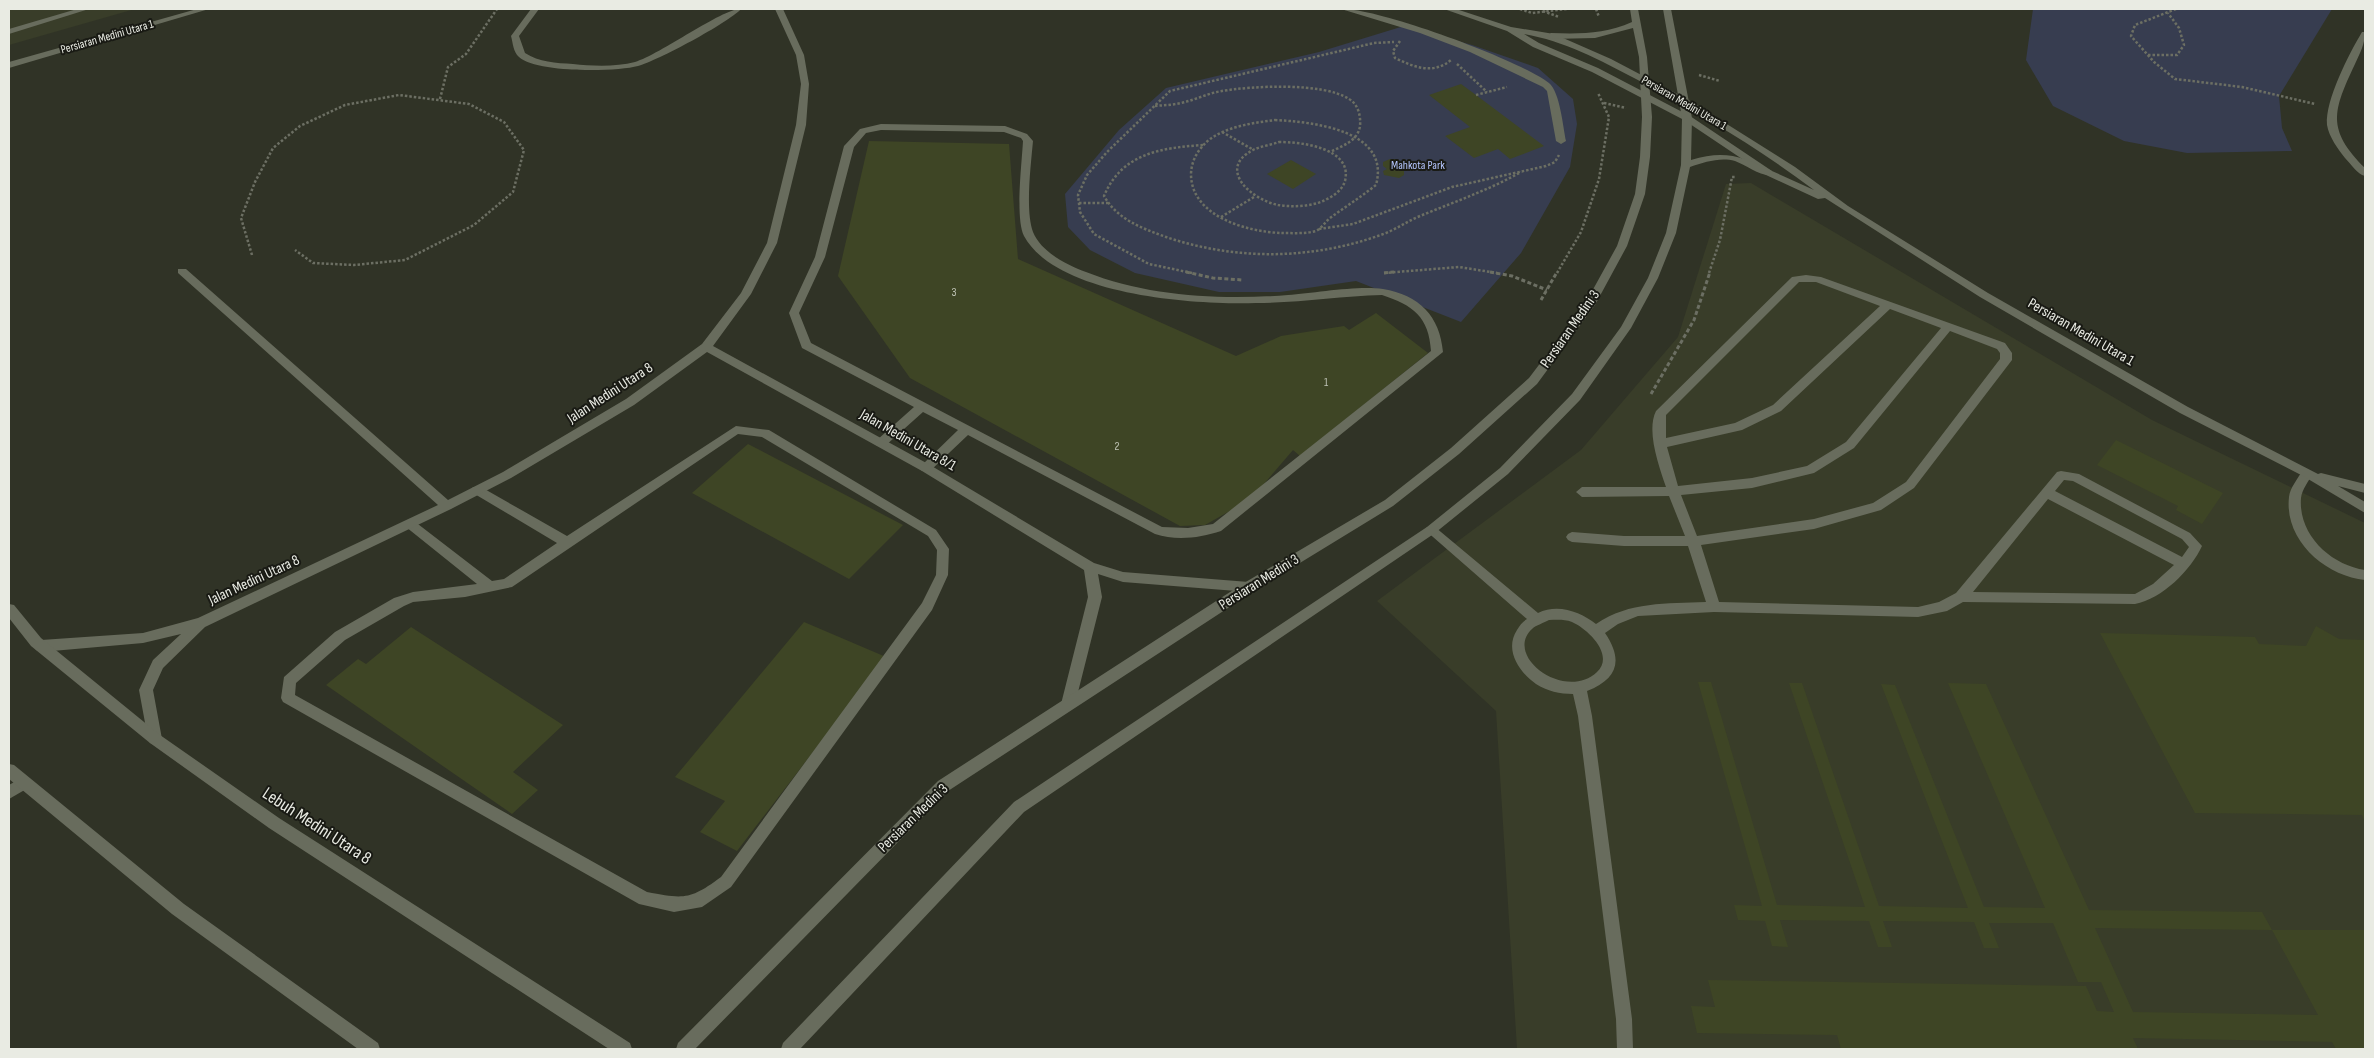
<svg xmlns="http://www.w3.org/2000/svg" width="2374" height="1058" font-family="'Sofia Sans Condensed',sans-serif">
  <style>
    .built { fill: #393d29 }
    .green { fill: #373d50 }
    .building { fill: #3e4525; fill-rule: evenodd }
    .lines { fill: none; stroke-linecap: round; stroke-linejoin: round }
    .path-far1 { stroke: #6c6f63; stroke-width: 2.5; stroke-dasharray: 2.5 2; stroke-linecap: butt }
    .path { stroke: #6c6f63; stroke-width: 3; stroke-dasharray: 4 2.5; stroke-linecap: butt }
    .service { fill: #686c5d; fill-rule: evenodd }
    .minor { fill: #686c5d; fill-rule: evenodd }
    .tertiary { fill: #686c5d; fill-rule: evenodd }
    .labels { text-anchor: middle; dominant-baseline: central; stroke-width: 4; stroke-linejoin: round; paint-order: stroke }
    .far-street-label { font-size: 12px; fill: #e9ebe3; stroke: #191a14 }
    .far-park-label { font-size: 12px; fill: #b4c5fe; stroke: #191a14 }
    .number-label { font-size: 12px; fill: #bec2b4 }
    .street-label { font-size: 15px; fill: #e9ebe3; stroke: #191a14 }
    .near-street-label { font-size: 18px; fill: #e9ebe3; stroke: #191a14 }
  </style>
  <rect width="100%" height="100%" fill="#303326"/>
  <g class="built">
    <path d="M9,9h126l-126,36z"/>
    <path d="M1751,183l401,237 213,103v526h-848l-21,-338 -119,-110 204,-151 97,-113 48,-153z"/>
  </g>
  <g class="green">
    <path d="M2033,9h299l-53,87 3,32 10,23 -105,2 -63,-12 -71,-35 -27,-46z"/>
    <path d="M1404,26l68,19 66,23 35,31 4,25 -7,43 -49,86 -60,69 -105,-41 -76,11h-61l-84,-19 -45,-23 -22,-23 -3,-33 54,-64 47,-42 153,-36z"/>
  </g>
  <g class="building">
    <path d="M1461,84l15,11 68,51 -34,13 -12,-10 -24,9 -29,-22 25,-9 -41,-32z"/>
    <path d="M869,141l140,3 9,115 218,97 45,-20 63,-10 5,4 27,-17 52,40 -128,103 -7,-6 -42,49 -46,26 -25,1 -270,-148 -72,-102z"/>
    <path d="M1390,159h7l6,4v4l-4,2 5,2v4l-5,3 -15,-3 -1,-4 4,-2 -4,-3v-4z"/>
    <path d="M1291,160l25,14 -23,15 -26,-15z"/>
    <path d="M2116,440l107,53 -21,31 -26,-14 2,-4 -81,-41z"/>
    <path d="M748,444l155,81 -54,54 -157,-86z"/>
    <path d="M804,622l82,35 -149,194 -37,-19 25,-31 -50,-24z"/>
    <path d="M2316,626l23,13 26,1v182l-3,-7 -167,-2 -95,-180 155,4 4,7 47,2z"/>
    <path d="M411,627l152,98 -50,47 25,18 -26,24 -186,-129 32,-26 8,5z"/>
    <path d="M1698,682h13l66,223 88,2 -76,-224h13l77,223 89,2 -87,-224 14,1 89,222 61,1 -97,-225 38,1 103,226 173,2 10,18h93v119h-29l-4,-7 -199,-4 5,11h-297l-4,-14 -140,-2 -6,-27 24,1 -7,-27 378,6 11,25 17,1 -13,-30h-23l-25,-59h-64l10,25h-15l-10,-26 -91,-1 9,26h-14l-9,-26 -89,-1 8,27 -16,-1 -7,-25 -27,-1 -4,-15 28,1zM2095,928l177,2 46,85 -185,-3z"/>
  </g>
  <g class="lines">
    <g class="path-far1">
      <path d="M1520,9l12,4 35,-4"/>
      <path d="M1596,9l3,8"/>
      <path d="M2176,9l-41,16 -4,11 23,26 21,17 67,8 73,17"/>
      <path d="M1543,11l16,6"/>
      <path d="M1400,41l-7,10 2,7c19,9 38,17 56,2"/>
      <path d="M2148,55h29l7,-10 -5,-17 -11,-15"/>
      <path d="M1457,64l30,28"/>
      <path d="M1699,75l21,6"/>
      <path d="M1476,95l31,-8"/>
      <path d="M440,99l8,-32 18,-13 31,-45"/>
      <path d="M1604,103l22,5"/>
      <path d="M1155,106c10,-1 20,-1 30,-4 12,-3 24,-9 37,-11 30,-5 101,-9 127,8 9,5 12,17 11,27 -2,15 -18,20 -30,26"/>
      <path d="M1275,120c38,2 116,10 101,65 -15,12 -31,22 -46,33 -5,4 -8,10 -14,13 -11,3 -23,2 -34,2 -34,-1 -90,-16 -91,-58 0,-15 8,-27 19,-36 19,-13 43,-16 65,-19z"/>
      <path d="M1222,132l30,17"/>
      <path d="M1279,142c23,0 74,6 66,39 -3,10 -13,16 -22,20 -14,6 -31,6 -45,4 -26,-5 -62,-36 -25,-55 8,-4 18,-5 26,-8z"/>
      <path d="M1203,145c-42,3 -81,8 -99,51 13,23 37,32 62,41 71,24 149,23 220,-4 12,-5 22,-12 34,-17 34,-14 69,-26 101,-44"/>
      <path d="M1079,203h29"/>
      <path d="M1221,217l33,-20"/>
      <path d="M1319,229l34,-5 99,-37 94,-21 9,-4 4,-7"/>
      <path d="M252,255l-11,-37 14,-36 18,-34 27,-22 45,-21 54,-10 70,9 35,18 20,28 -11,42 -39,33 -69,35 -51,5 -41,-2 -18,-13"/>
      <path d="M1192,273l-43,-9 -55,-30 -14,-22 -2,-17 9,-20 20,-23 63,-61 204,-48 20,-1"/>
      <path d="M1384,273l75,-6 38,6"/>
      <path d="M1557,273l24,-41 18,-53 10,-62 -11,-24"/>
      <path d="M1709,273l11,-33 12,-63h3"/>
    </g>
    <g class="path">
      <path d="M1186,272l27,6 30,2"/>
      <path d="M1490,272l22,4 35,14"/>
      <path d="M1384,273l10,-1"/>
      <path d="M1541,300l16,-28"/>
      <path d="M1651,394l43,-74 16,-48"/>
    </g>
    <g class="service">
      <path d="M77,9h12l-80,25v-5z"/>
      <path d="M531,9h8l-20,27 6,17c14,9 31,10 48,11 19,2 43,3 62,-2 26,-8 88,-54 106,-53 -13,14 -84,52 -103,57 -22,6 -102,7 -119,-9 -6,-5 -6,-14 -8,-21z"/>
      <path d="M1341,9c35,-2 179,51 208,74 11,9 14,44 17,58l-5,3 -5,-3 -9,-50 -4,-4 -73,-35 -50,-19z"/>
      <path d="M2362,32h3c0,12 -5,21 -10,32 -22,47 -29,65 10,104v8c-8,-2 -14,-12 -20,-18 -7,-9 -16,-21 -18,-33 -2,-25 22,-71 35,-93z"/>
      <path d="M881,124l124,2 22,8 6,7c-2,23 -8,70 0,91 8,20 34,33 53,40 63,25 136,28 202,23 26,-2 71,-10 95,-6 36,6 57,27 60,63l-222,179c-21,7 -45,10 -66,3l-187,-99 -38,36h-8l-2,-3 2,-3 36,-35 -35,-18 -38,34h-8l-2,-3 2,-3 37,-33 -112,-59 -13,-35 26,-56 29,-111 16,-17zM881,130l123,2 17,6 2,3c-1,21 -8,77 1,95 33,60 171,69 232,67 42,0 84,-7 126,-8 31,10 47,22 49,56l-218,173 -25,4 -26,-1 -351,-184 -12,-30 26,-56 29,-110 12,-14z"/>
      <path d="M1806,275l15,2 184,66 7,10v7l-98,128 -33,22 -67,19 -113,16 18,57 199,5 21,-5 17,-9 101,-121 4,-1 18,3 111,59 12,13c-11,24 -40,53 -67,58l-172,-2 -16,9 -29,6 -204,-5 -76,4 -20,8 -13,9c19,28 12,46 -18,58l5,25 40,303 1,30h-16l-1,-30 -38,-303 -5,-22c-13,0 -26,-3 -37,-10 -17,-12 -32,-34 -19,-54 3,-5 5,-8 10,-11l-102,-89 2,-3h8l103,86c20,-10 43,-1 58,11 34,-23 70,-20 110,-22l-18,-56h-64l-52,-4 -4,-2 -2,-3 2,-3 4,-2 52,4h61l-16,-40 -87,1 -6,-5 6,-5h84c-7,-21 -20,-56 -10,-76l136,-134zM1799,282h17l64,24 -107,99 -38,18 -69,15v-23zM1890,309l51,19 -95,114 -39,24 -55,12 -74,8 -11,-39 75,-17 39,-19zM1950,331l47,18 3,4v6l-94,123 -33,21 -59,16 -117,17 -16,-41 71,-7 62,-15 40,-25zM2064,480l9,1 109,58 7,8 -7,10 -127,-66zM2048,499l126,66 -21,19 -18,10 -162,-2zM1549,620c7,0 15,-1 23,2 16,7 43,33 25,50 -32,30 -94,-16 -65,-43 4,-4 12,-6 17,-9z"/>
      <path d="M736,426l33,4 167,100 13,19 -1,26 -16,35 -201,277 -29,20 -28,5 -35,-8 -356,-202 -2,-4 3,-21 51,-45 59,-34 19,-6 64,-8 -71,-57 -2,-3 2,-3h8l78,60 12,-2 53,-36 -84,-50 -2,-3 2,-3h8l86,49zM738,434l24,3 166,99 9,14 -1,25 -14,28 -201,274c-31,23 -37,22 -74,15l-352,-197 1,-12 49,-43 59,-34 9,-4 52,-5 47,-10z"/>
      <path d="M2307,469l6,4c-4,8 -11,16 -12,25 -3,37 30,67 64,72v10c-39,-4 -81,-39 -76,-83 1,-9 9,-19 14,-27z"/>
      <path d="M23,777l5,1 2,5 -2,5 -19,11v-14z"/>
    </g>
    <g class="minor">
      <path d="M197,9h12l-200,59v-6z"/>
      <path d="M775,9h8l21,46 5,29 -3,41 -29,118 -26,51 -38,52 217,119 164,98 29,9 126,10 5,1 1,4 -1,4 -5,1 -126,-10 -25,-8 4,23 -27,107 -2,4 -5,2 -5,-2 -2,-4 27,-107 -4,-27 -162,-99 -215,-119 -73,53 -123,73 -60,31 -246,118 -42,41 -10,22 9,49 -2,4 -5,2 -5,-2 -2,-4 -9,-49 14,-30 28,-26 -38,9 -102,9 -5,-2 -2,-4 2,-4 5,-2 102,-7 55,-15 240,-113 -260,-232v-4h8l262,231 55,-28 123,-73 76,-55 39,-51 26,-50 29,-118 5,-41 -5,-29z"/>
      <path d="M1444,9h12l55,18 43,7 57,25 76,40 108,68 53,39 140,87 200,114 130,67 3,-1 44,11v9l-27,-7 27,16v11l-62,-37 -123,-63 -200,-116 -155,-99 -7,1 -52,-24 -82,-55 -92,-48 -59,-25 -26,-16zM1524,34c40,7 76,26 112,45 62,33 122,69 178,111l-42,-19 -82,-55 -92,-48 -59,-25z"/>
    </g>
    <g class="tertiary">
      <path d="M1630,9h8l9,48 5,60 -2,40 -5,37 -18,52 -32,59 -58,79 -78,70 -66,52 -139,85 -306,200 -253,258h-19l2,-6 260,-262 306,-198 141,-83 66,-52 78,-70 56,-74 32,-58 18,-52 5,-37 2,-40 -3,-60 -6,-29 -38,10 -44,1 -4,-3 4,-3c29,1 54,1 81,-11z"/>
      <path d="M1663,9h8l21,109 -1,42c33,-10 51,-4 81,11v4c-11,2 -26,-10 -37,-14 -15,-4 -30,1 -45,6l-14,66 -18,45 -27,50 -51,72 -72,74 -73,59 -411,279 -224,237h-19l2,-6 231,-241 413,-275 73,-59 72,-74 49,-67 27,-49 18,-45 15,-68 1,-47z"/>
      <path d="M9,604l5,1 27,33 119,97 119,83 351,225 2,6h-23l-340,-221 -119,-85 -119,-97 -22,-28z"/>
      <path d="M9,764l5,1 170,139 194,139 2,6h-22l-186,-135 -163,-135z"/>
    </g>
  </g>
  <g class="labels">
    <g class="far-street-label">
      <text transform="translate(107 37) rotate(-16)">Persiaran Medini Utara 1</text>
      <text transform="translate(1684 103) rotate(30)">Persiaran Medini Utara 1</text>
    </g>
    <g class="far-park-label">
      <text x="1418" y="165">Mahkota Park</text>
    </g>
    <g class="number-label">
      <text x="954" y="292">3</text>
      <text x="1326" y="382">1</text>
      <text x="1117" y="446">2</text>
    </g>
    <g class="street-label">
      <text transform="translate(1570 329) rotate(-55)">Persiaran Medini 3</text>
      <text transform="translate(2081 332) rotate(30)">Persiaran Medini Utara 1</text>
      <text transform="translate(610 393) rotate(-33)">Jalan Medini Utara 8</text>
      <text transform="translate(908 440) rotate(30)">Jalan Medini Utara 8/1</text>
      <text transform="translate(254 580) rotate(-25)">Jalan Medini Utara 8</text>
      <text transform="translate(1259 582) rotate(-32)">Persiaran Medini 3</text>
      <text transform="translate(913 818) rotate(-44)">Persiaran Medini 3</text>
    </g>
    <g class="near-street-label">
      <text transform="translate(317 826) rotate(33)">Lebuh Medini Utara 8</text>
    </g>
  </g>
  <rect width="2374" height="1058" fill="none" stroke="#e9ebe3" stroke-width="20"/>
</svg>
